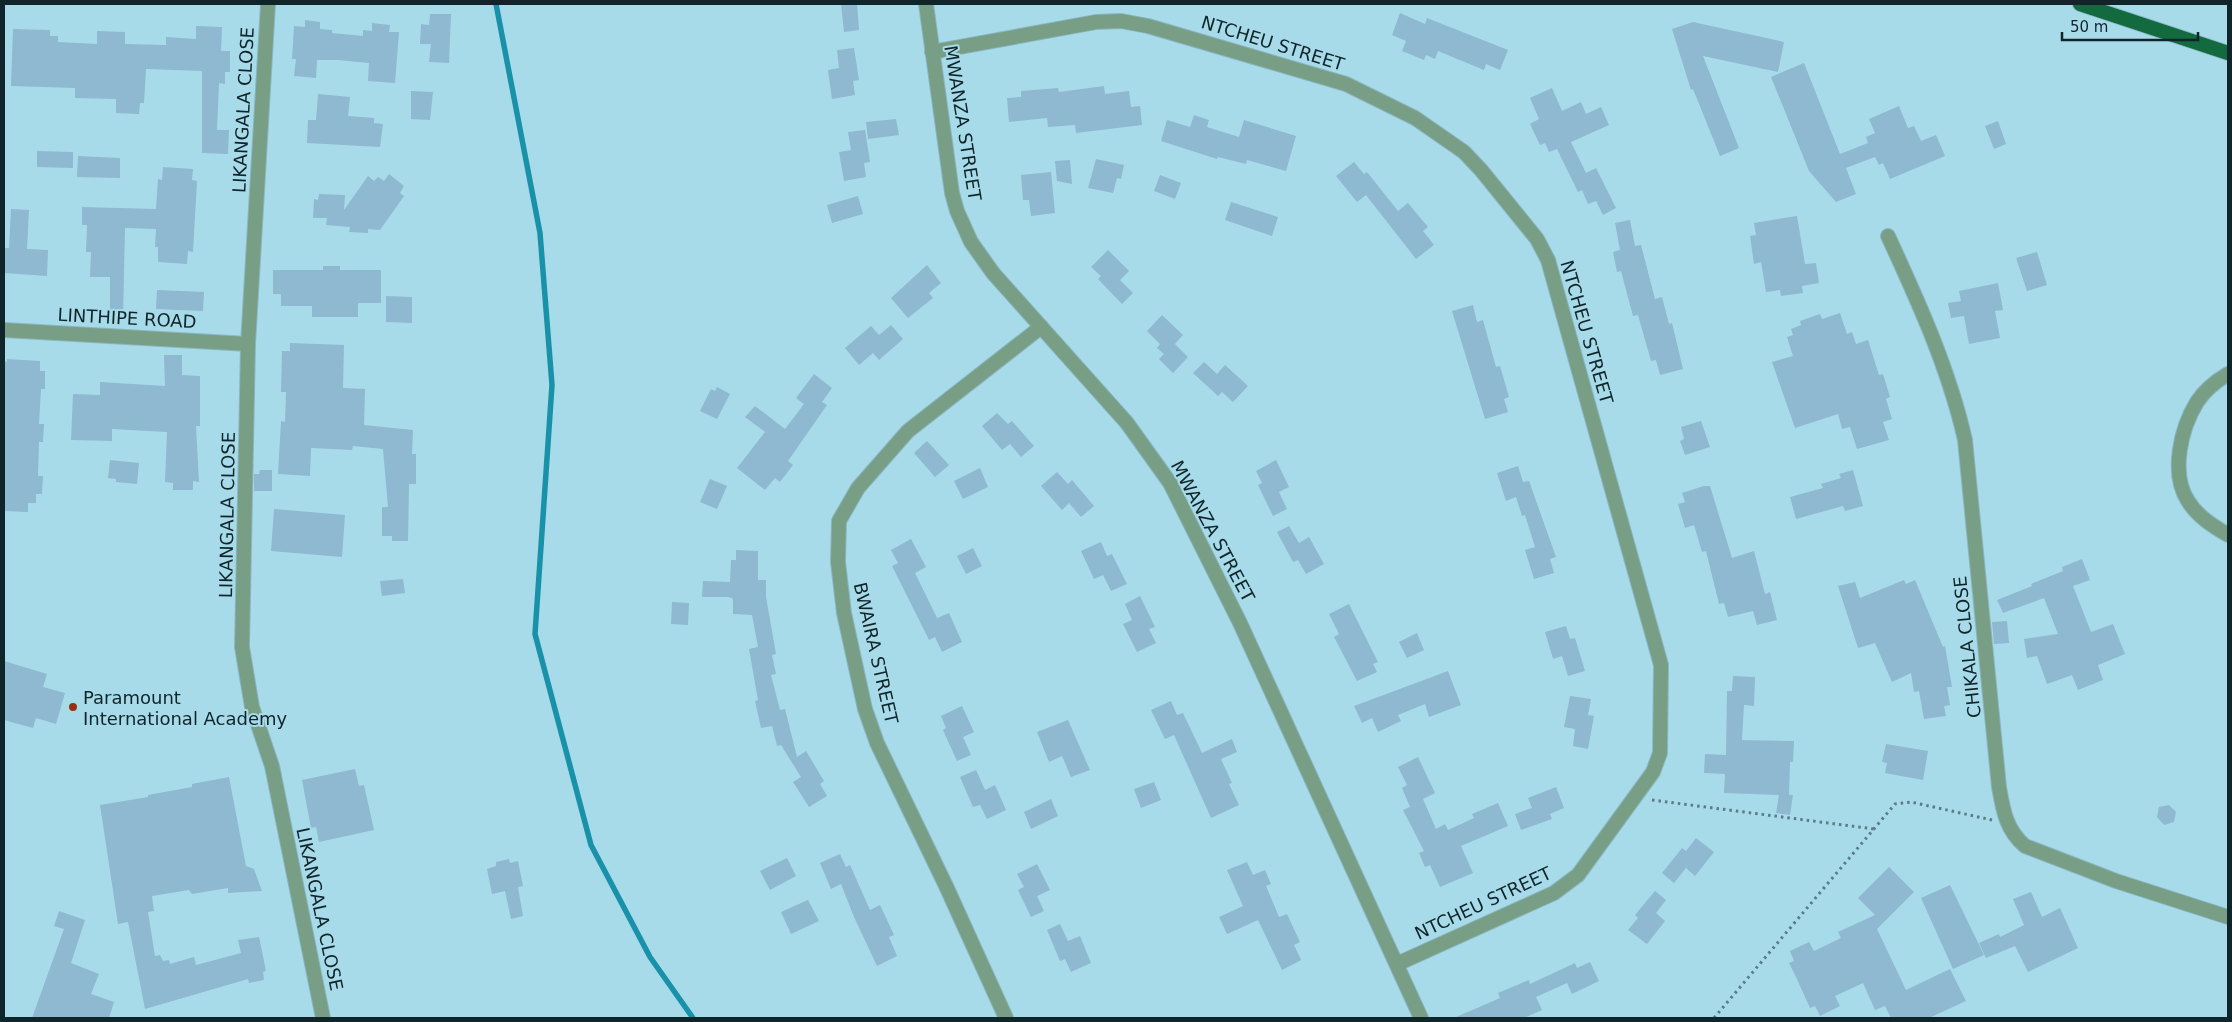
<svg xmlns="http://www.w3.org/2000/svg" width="2232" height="1022" font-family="'DejaVu Sans',sans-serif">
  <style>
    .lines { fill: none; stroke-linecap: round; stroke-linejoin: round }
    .stream { stroke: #1891a9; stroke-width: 5.5 }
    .building { fill: #8fb8d1 }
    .minor-casing { stroke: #8ab7c3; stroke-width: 16 }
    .trunk-casing { stroke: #8ab7c3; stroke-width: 16 }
    .path { stroke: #597c86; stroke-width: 3; stroke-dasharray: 2.5 4; stroke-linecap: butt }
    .minor { stroke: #789f85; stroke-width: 14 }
    .trunk { stroke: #126a3e; stroke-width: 14 }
    .poi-dot { fill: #972f13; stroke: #a8dbe9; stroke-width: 2 }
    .labels { text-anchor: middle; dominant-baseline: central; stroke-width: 4; stroke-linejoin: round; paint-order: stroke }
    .street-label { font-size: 18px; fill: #10252a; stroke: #a8dbe9 }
    .poi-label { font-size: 18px; fill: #10252a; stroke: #a8dbe9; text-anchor: start }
  </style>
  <rect width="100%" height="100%" fill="#a8dbe9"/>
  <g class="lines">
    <path class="stream" d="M496,4l44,229 12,152 -17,249 56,211 59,112 43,61"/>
  </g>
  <g class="building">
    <path d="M841,4h16l2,26 -15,2z"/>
    <path d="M1400,13l25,11 2,-6 81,32 -8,20 -14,-6 -2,6 -46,-19 -3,8 -9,-4 -2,5 -22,-9 4,-10 -14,-6z"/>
    <path d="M430,14h21l-2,49 -20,-1 2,-18h-11l1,-20 8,1z"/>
    <path d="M305,20l15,2v7l12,1v3l31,3v-6l9,1v-8l18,2 -1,7h10l-4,51 -27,-2 1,-18 -31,-3h-21l-1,18 -22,-2 2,-17h-4l2,-33 11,1z"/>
    <path d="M1693,22l91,20 -6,30 -75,-16 36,92 -19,8 -27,-67 -2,1 -19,-61z"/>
    <path d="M196,26l26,1 -1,24h9v21h-5v12l-6,-1 -2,47h12l-1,24 -26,-1v-82l-56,-2 -2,34h-4l-1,11 -23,-1v-14l-41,-1v-10l-64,-2 2,-57 37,1v6h8v6l39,2v-13l28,1v12l41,1v-8l30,2z"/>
    <path d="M854,48l5,32 -6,1 2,14 -23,4 -4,-29 11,-2 -2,-18z"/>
    <path d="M1804,63l36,91 28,-11 -2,-6 9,-4 -6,-14 30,-13 9,22 6,-2 7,15 15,-6 9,21 -55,23 -7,-16 -4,2 -4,-8 -29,11 10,26 -20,8 -27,-31 -38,-94z"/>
    <path d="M1104,86l1,8 24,-3 2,16 9,-1 2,19 -66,8 -1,-8 -27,2 -1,-9 -38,4 -2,-24 14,-1v-6l37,-3 1,4z"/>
    <path d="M1552,88l10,23 19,-9 5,12 15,-7 8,18 -38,17 15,31 10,-5 20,40 -13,7 -7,-14 -8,3 -6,-14 -4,2 -21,-43 -8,3 -4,-9 -5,2 -10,-21 9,-5 -9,-21z"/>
    <path d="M411,91l22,1 -3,28 -19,-1z"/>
    <path d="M318,94l32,3 -2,19 26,2v5l9,1 -3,23 -73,-4 1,-23h8z"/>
    <path d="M1194,115l15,5 -2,7 32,10 5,-17 52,16 -10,35 -39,-11 -1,4 -28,-7 -1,2 -56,-18 6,-21 23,7z"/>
    <path d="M896,119l3,16 -31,4 -2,-17z"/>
    <path d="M1998,121l8,23 -12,5 -9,-23z"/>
    <path d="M865,130l5,32 -6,1 2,14 -22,4 -5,-29 12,-2 -3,-18z"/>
    <path d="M37,151l36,1v16l-36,-1z"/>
    <path d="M78,156l42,2v20l-43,-1z"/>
    <path d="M1096,159l28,6 -3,14 -4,-1 -4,15 -25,-5z"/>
    <path d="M1070,160l2,24 -15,-3 -2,-20z"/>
    <path d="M1354,162l10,12 3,-2 31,39 10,-8 20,24 -5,4 11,14 -18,14 -50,-64 -9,7 -21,-26z"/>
    <path d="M163,167l30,2 -1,11 5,1 -4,71 -5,-1 -1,13 -29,-2v-15h-3l1,-18 -31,-1 -2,90h-13v-41h-20l1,-25h-5l1,-27h-5v-18l74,2 2,-30 4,1z"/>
    <path d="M1051,172l4,41 -24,3 -2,-16h-6l-2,-25z"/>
    <path d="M389,174l15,12 -4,7 4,3 -24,34 -12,-1v4l-19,-1 1,-5 -24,-2 1,-7h-14l1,-19 4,1 1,-6 26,1 -1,15 24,-34 6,5 4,-4 6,4z"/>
    <path d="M1160,175l21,8 -6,16 -21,-8z"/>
    <path d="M858,196l5,18 -31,9 -5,-18z"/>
    <path d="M1231,202l47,15 -6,19 -47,-16z"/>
    <path d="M11,209l18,1 -2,39 21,1 -1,26 -43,-3v-25h5z"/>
    <path d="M1797,216l8,48 11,-1 3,20 -17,3 1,7 -22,3 -1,-6 -14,2 -5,-30 -7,2 -4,-28 6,-1 -2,-12z"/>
    <path d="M1630,220l5,26 6,-1 14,54 7,-2 7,27 3,-1 11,46 -23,6 -4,-15 -5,1 -13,-46 -5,1 -12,-45 -4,1 -4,-20 7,-2 -5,-27z"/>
    <path d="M1108,250l21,21 -9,9 13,13 -11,11 -24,-25 3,-3 -10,-9z"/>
    <path d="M2037,252l10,33 -20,6 -11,-33z"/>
    <path d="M927,265l14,18 -12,10 4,5 -25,20 -17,-20z"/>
    <path d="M323,266h17v4h41v33h-23v14h-46v-11h-31v-12h-8v-24h50z"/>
    <path d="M1998,283l5,27 -8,1 5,27 -31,6 -5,-28 -13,2 -3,-15 13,-2 -2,-10z"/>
    <path d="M157,290l47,2 -1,19 -47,-2z"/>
    <path d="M386,296l26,1v26l-26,-1z"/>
    <path d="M1473,305l4,17 6,-2 13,47 4,-1 9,31 -5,2 4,13 -23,7 -33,-108z"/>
    <path d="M1840,313l7,21 5,-2 4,12 12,-4 11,35 4,-1 7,23 -4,2 6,20 -9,3 6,18 -32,9 -7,-22 -8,2 -4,-15 -43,14 -23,-66 21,-6 -6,-19 6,-2 -2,-6 10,-4 -1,-4 20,-7 2,5z"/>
    <path d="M1162,315l21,20 -8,9 13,13 -15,16 -14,-14 5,-5 -7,-6 3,-4 -13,-13z"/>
    <path d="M891,325l12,14 -24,21 -6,-7 -14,12 -14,-17 26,-22 8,9z"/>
    <path d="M290,343l54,2 -1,43 22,1 -1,36 49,5 -1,24h4v30h-7l-1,57h-16v-5h-10v-29h6l-5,-58 -30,-3 -1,4 -41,-2 -1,28 -32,-2 3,-53 4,1 1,-30h-5l1,-41h8z"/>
    <path d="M164,355h18v20l18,1v50h-4l3,56 -6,-1v9h-20v-7l-8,-1 2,-50 -55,-3v12l-41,-1 2,-46 27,1v-13l65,4z"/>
    <path d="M7,359l33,2v10h5v18h-4l-2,35h5l-1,18h-4l-1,34h5l-1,18h-6v9h-8v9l-24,-1v-150l3,1z"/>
    <path d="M1204,362l13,12 8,-9 23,21 -15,16 -11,-10 -4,4 -25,-23z"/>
    <path d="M814,374l18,14 -10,14 5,3 -39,56 5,4 -13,17 -5,-4 -10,12 -28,-22 28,-36 -20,-15 10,-11 30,23 19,-25 -8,-6z"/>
    <path d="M717,387l13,7 -13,25 -17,-8 11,-22 4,2z"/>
    <path d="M997,413l11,11 4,-3 22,25 -13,11 -11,-13 -8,6 -20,-24z"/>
    <path d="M1701,421l9,26 -25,8 -5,-14 4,-2 -3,-12z"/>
    <path d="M927,441l22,24 -14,12 -21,-24z"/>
    <path d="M110,460l29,3 -2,21 -21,-2v-3l-8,-1z"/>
    <path d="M1276,460l13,27 -10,5 8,17 -14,7 -15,-31 4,-2 -6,-12z"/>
    <path d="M1518,466l5,16 6,-1 27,76 -6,2 4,14 -20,6 -9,-29 10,-3 -10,-32 -3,1 -6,-19 -10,4 -9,-28z"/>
    <path d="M980,468l8,19 -25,12 -9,-18z"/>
    <path d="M260,470h12v21h-18v-17h5z"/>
    <path d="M1853,470l10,36 -18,5 -2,-5 -47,13 -6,-22 33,-9 -2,-4 20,-6 -2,-4z"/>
    <path d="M1057,472l11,12 4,-4 22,26 -13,11 -12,-14 -7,7 -21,-24z"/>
    <path d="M710,479l17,7 -10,23 -17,-7z"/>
    <path d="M1704,486h6l22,72 22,-7 11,43 5,-2 7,28 -20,5 -4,-14 -25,6 -4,-14 -5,1 -13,-53 -4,1 -8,-27 -9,3 -7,-24 7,-2 -3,-9z"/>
    <path d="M274,509l71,6 -3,42 -71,-6z"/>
    <path d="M1289,526l10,17 10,-6 15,27 -18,10 -8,-14 -5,2 -16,-30z"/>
    <path d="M911,539l15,28 -11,6 22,45 12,-5 13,29 -20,10 -7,-15 -6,3 -37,-74 6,-3 -7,-13z"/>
    <path d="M1101,542l6,14 5,-2 15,30 -16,7 -8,-16 -9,4 -13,-28z"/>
    <path d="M973,548l9,18 -16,8 -9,-18z"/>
    <path d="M736,550l22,1v29h8v17l10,57 -4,1 4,19 -5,1 9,35 5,-1 12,48 9,-6 18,30 -4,3 7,12 -18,11 -16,-25 8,-5 -20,-32 -4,1 -5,-20 -11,2 -6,-27 3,-1 -9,-51 9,-2 -6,-32 -19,-1v-15l-4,-2h-27l1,-16 27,1 1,-22h5z"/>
    <path d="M2082,559l8,21 -17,6 18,46 22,-8 12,30 -27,11 5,15 -25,10 -6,-15 -25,9 -10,-28 -10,2 -3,-19 34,-5 -14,-36 -41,15 -6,-13 35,-14 -1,-2 32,-13 -1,-4z"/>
    <path d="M403,579l2,14 -23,3 -2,-15z"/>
    <path d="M1904,580l2,4 9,-4 28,67 2,-1 7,41h-5l3,18 -6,1 2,10 -22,3 -5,-28 -5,1 -3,-19 -19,9 -17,-39 -17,5 -20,-62 17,-4 5,16z"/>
    <path d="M1140,596l15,31 -6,2 7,14 -19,9 -14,-28 9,-4 -7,-16z"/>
    <path d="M672,602l17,1 -1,22 -17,-1z"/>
    <path d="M1349,604l29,58 -5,2 4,8 -20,9 -23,-44 5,-3 -10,-20z"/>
    <path d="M2007,621l2,22 -15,1 -2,-22z"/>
    <path d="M1566,626l4,13 5,-1 10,33 -17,5 -6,-20 -9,3 -8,-27z"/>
    <path d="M1417,633l7,17 -17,8 -8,-16z"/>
    <path d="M4,661l43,13 -4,13 22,6 -9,31 -20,-6 -3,10 -29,-8z"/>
    <path d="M1448,671l13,34 -32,12 -4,-13 -27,11 3,6 -23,11 -6,-14 -10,5 -8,-17z"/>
    <path d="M1733,676l22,1 -1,29 -10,-1 -2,35 52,1 -1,21h-3l-1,33h4l-3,20 -14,-2 3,-18 -55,-2 1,-19 -21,-1 1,-19 21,1 1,-64h5z"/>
    <path d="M1570,696l21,3 -3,16 6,1 -6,33 -15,-3 2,-17 -11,-2z"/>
    <path d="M1171,701l6,14 6,-2 19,40 30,-14 5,13 -16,7 11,24 -3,1 10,21 -28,13 -37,-83 -9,4 -14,-29z"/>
    <path d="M962,706l12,26 -11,5 8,18 -14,6 -14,-31 3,-2 -5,-12z"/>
    <path d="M1068,720l22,50 -19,7 -9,-21 -13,6 -12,-30z"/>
    <path d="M1886,744l42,7 -5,29 -38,-7 2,-10 -5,-1z"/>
    <path d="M1418,757l17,36 -12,6 13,30 9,-5 3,6 26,-12 -2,-4 26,-11 10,23 -47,20 12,27 -33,14 -10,-22 -5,2 -6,-14 5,-2 -21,-41 7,-3 -8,-19 5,-3 -9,-18z"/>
    <path d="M355,769l4,17 5,-1 10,45 -55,12 -3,-15 -5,1 -9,-48z"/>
    <path d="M976,770l9,20 10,-5 11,25 -19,9 -7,-14 -7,2 -13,-30z"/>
    <path d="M229,777l17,89 8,3 8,22 -34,2v-5l-36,6 -3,-4 -37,6 2,15 -6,1 7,44 5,-1 3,6 6,-1 1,4 24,-7 2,8 45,-12 -3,-13 21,-3 7,34 -3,1 1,8 -15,3 -1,-4 -103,30 -17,-87 -10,2 -18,-119 48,-8v-2l44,-8v-3z"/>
    <path d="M1154,782l7,18 -20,8 -7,-19z"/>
    <path d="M1556,787l8,21 -14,6 2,5 -31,11 -6,-16 17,-6 -4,-10z"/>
    <path d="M1051,799l7,17 -27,13 -7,-17z"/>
    <path d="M2169,805l7,7 -2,10 -10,3 -7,-8 2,-10z"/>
    <path d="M1696,838l18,14 -19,24 -9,-8 -12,15 -12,-10 20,-25 4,3z"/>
    <path d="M840,854l6,13 4,-2 20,45 10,-5 14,30 -5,2 8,19 -20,10 -23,-49 -13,-33 -10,5 -11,-26z"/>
    <path d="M787,858l9,18 -26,14 -10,-19z"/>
    <path d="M509,859l1,4 8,-2 5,25 -5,1 5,29 -12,3 -6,-28 -13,3 -5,-25 9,-3v-4z"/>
    <path d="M1247,862l6,13 12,-5 6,14 -5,2 13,31 8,-3 13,28 -6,3 7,15 -19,10 -24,-50 -31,14 -8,-17 24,-11 -16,-36z"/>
    <path d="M1037,864l13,26 -13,6 7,15 -13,6 -13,-27 6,-3 -7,-13z"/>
    <path d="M1889,867l25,25 -37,37 29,61 44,-21 16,32 -37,17h-38l-6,-12 -10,4 -12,-27 -28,13 5,10 -20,10 -5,-10 -5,2 -14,-31 -7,-14 5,-2 -4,-10 19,-9 5,9 27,-13 -3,-6 37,-17 -17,-17z"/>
    <path d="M1950,885l34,70 -31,14 -32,-71z"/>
    <path d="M1655,891l11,9 -10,13 9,8 -18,23 -19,-14 10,-12 -3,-3z"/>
    <path d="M2031,892l11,25 18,-9 18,40 -50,24 -13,-26 -29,12 -7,-15 20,-9 1,3 24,-12 -11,-26z"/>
    <path d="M808,900l11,21 -28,13 -10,-22z"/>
    <path d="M59,911l26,9 -14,43 28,11 -8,20 23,8 -5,16h-77l32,-89 -10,-3z"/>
    <path d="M1060,924l8,17 12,-5 11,27 -20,9 -6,-13 -5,2 -13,-31z"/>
    <path d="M1590,962l9,19 -27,13 -5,-11 -31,14 6,13 -18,8h-70l46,-20 -2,-5 31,-13 1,4 45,-21 2,5z"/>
  </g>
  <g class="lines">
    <g class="minor-casing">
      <g id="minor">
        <path d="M268,4l-20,340 -6,303 10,60 20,59 51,252"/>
        <path d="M926,4l26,189 5,18 14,31 22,31 134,150 43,60 70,140 181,395"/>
        <path d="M932,52l164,-30 25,-1 27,5 198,58 69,34 49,34 17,18 56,69 11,21 113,405 -1,88 -7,19 -75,103 -24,18 -157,71"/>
        <path d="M1888,236c30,65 61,133 77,204l34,347c4,23 7,43 26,59l91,35 112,36"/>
        <path d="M4,330l244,14"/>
        <path d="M2228,374c-12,7 -23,16 -31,28 -16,26 -27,71 -9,99 10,16 25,25 40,34"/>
        <path d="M1006,1018l-60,-132 -69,-143 -12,-34 -21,-96 -6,-51 1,-41 19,-33 50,-57 133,-104"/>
      </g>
    </g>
    <g class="trunk-casing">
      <path id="trunk" d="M2080,4l148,49"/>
    </g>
    <g class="path">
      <path d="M1652,800l222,29"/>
      <path d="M1714,1018l181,-214 16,-2 81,18"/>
    </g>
    <use href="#minor" class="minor"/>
    <use href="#trunk" class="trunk"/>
  </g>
  <circle class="poi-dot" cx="73" cy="707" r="5"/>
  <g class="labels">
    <g class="street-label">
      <text transform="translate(1273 43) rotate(17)">NTCHEU STREET</text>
      <text transform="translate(243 110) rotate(-87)">LIKANGALA CLOSE</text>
      <text transform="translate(963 123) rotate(81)">MWANZA STREET</text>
      <text transform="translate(127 318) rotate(3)">LINTHIPE ROAD</text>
      <text transform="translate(1587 332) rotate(74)">NTCHEU STREET</text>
      <text transform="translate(227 515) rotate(-89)">LIKANGALA CLOSE</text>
      <text transform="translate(1213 531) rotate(62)">MWANZA STREET</text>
      <text transform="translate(1967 647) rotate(-96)">CHIKALA CLOSE</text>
      <text transform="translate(876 653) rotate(77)">BWAIRA STREET</text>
      <text transform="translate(1483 903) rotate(-25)">NTCHEU STREET</text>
      <text transform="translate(320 909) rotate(78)">LIKANGALA CLOSE</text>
    </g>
    <g class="poi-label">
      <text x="83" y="697">Paramount<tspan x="83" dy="21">International Academy</tspan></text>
    </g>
  </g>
  <rect width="2232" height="1022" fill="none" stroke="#10252a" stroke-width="10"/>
  <path d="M2062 32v8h136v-8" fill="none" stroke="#10252a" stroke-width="2.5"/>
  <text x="2070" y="32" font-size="15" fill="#10252a" stroke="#a8dbe9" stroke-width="4" paint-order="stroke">50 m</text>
</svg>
